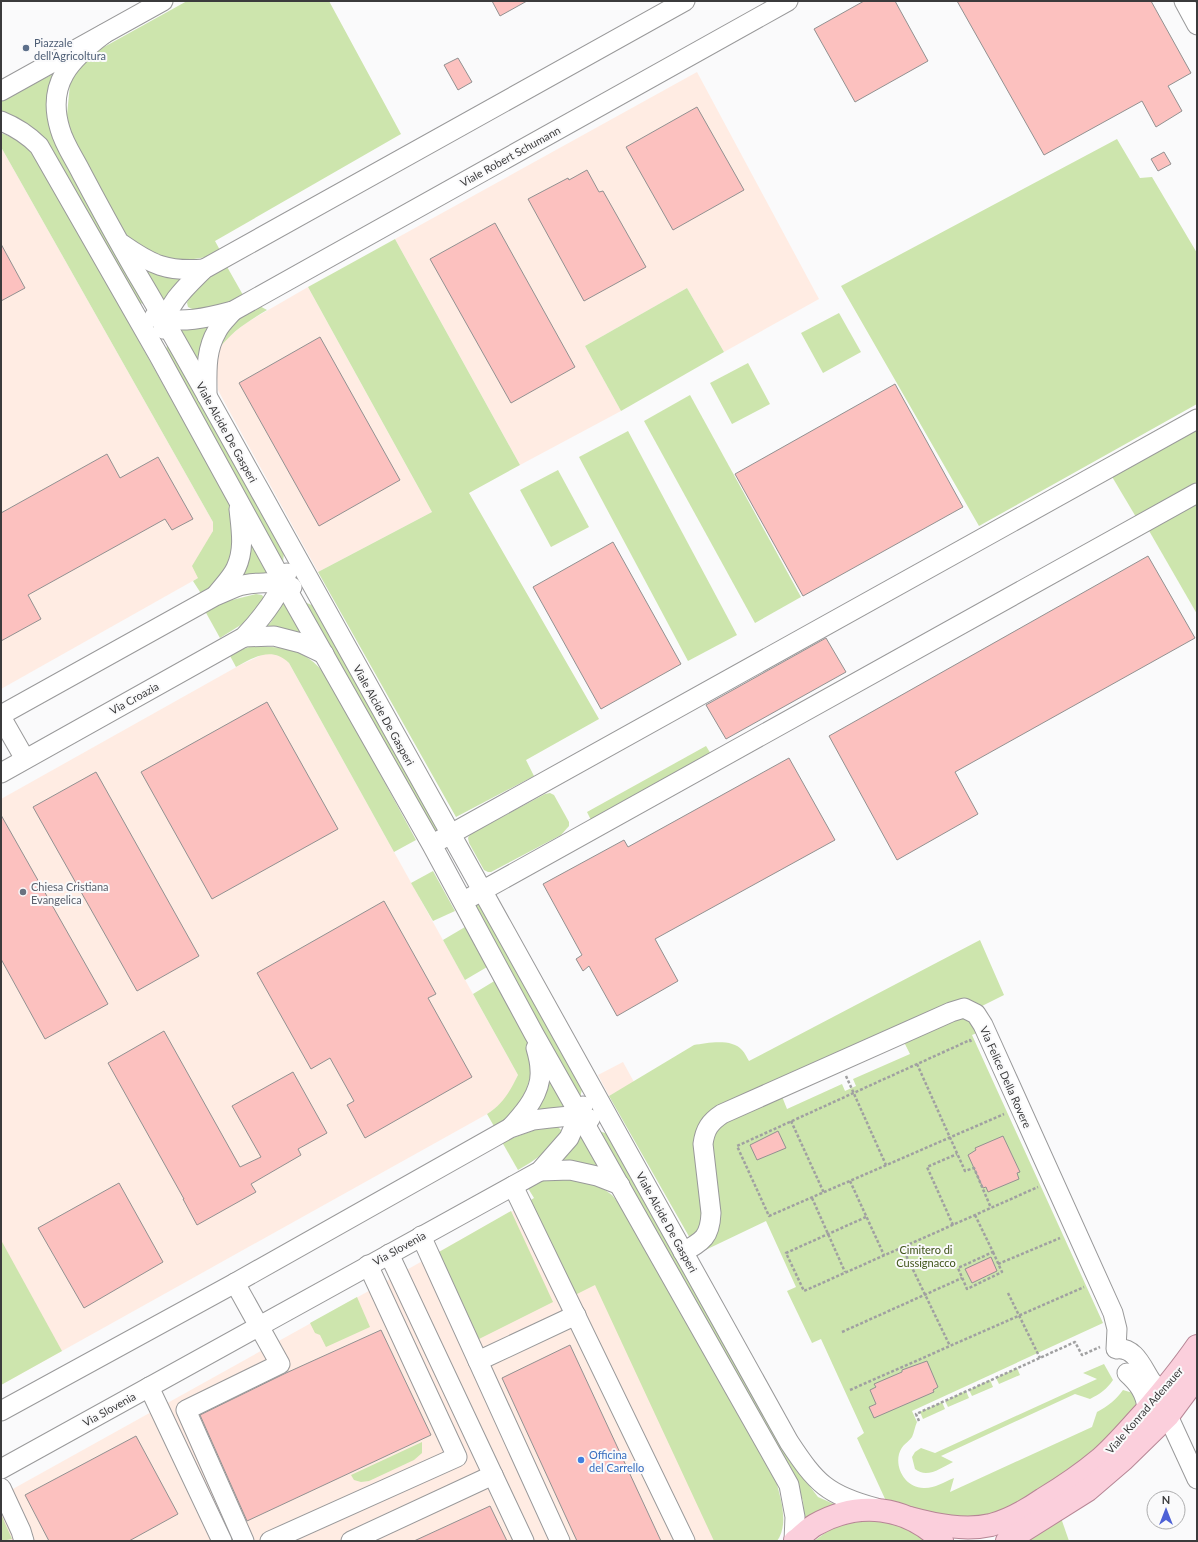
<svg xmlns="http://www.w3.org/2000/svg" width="1198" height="1542" font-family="Lato,sans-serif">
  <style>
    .industrial { fill: #ffece3 }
    .green { fill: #cde5ad }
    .building { fill: #fcc1bf; stroke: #929191 }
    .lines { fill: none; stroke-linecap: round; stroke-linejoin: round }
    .minor-casing { stroke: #99999a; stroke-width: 21 }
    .major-casing { stroke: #b68695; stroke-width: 24 }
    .path { stroke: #a0a0a1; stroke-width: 2.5; stroke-dasharray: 3 2; stroke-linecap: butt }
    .minor { stroke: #fff; stroke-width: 19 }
    .major { stroke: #fbcfdc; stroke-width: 22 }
    .service-dot { fill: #5c6f8a; stroke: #fafafb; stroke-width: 1.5 }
    .worship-dot { fill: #6b7280; stroke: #fafafb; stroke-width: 1.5 }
    .shop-dot { fill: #3f7fe0; stroke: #fafafb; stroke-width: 1.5 }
    .labels { text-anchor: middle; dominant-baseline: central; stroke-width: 4; stroke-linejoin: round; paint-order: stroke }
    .service-label { font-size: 11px; fill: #4e5e75; stroke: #fafafb; text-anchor: start }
    .street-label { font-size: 11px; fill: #3b3b3c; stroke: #fafafb }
    .worship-label { font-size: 11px; fill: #5b616d; stroke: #fafafb; text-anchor: start }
    .park-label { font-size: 11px; fill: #40541a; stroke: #fafafb }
    .shop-label { font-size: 11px; fill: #366cbe; stroke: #fafafb; text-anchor: start }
  </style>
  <rect width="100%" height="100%" fill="#fafafb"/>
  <g class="industrial">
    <path d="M697,72l122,227 -95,53 -37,-64 -102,58 36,65 -101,54 -125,-226z"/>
    <path d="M1,147l212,375v9l-15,47 -197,111z"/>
    <path d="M308,287l124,225 -114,60 -92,-167 -8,-15 -1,-13v-15l1,-12 9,-12 19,-15z"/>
    <path d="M264,654h11l8,2 6,7 229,412 -8,17 -6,9 -15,12 -488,272v-586l239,-134z"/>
    <path d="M623,1062l11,20 -25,14 -11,-21z"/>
    <path d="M546,1194l208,347h-753v-36l10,-15 523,-291z"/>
  </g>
  <g class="green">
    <path d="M187,1h142l72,133 -186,107 6,11c-33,13 -61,10 -89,-12 -9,-7 -15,-21 -20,-31 -13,-22 -25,-44 -37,-67l-6,-14 -2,-13 3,-31 8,-15 17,-17z"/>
    <path d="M55,73l-6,24 99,209 -10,-4 -93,-159 -44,-28v-14z"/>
    <path d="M1,133c15,5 27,14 37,27l190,341c7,24 8,55 -8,77 -5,6 -12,11 -18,17l-9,-14 5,-3 -6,-12 21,-35v-9l-212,-375z"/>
    <path d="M1117,139l23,39 12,-1 45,76v151l-218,122 -138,-240z"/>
    <path d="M395,239l125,226 -51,28 130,226 -73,41 8,16 -78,41 -138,-245 114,-60 -124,-225z"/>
    <path d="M226,265l17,30c-14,7 -41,21 -55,12l-1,-4c6,-16 25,-28 39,-38z"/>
    <path d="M144,267l41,10 -19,27z"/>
    <path d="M687,288l37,64 -103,59 -36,-65z"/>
    <path d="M256,304l11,6c-20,12 -35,21 -49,40 9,-27 17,-29 38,-46z"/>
    <path d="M839,313l22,39 -38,21 -22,-40z"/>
    <path d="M213,325l-15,39 -20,-37z"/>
    <path d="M168,341l116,210 -1,13 -118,-209z"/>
    <path d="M748,363l22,41 -38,20 -22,-41z"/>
    <path d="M690,395l111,202 -46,26 -111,-202z"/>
    <path d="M1197,430v52l-61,35 -25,-42z"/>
    <path d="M628,431l109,204 -49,26 -109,-204z"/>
    <path d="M558,470l31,57 -38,20 -31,-57z"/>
    <path d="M1197,502v112l-49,-85z"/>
    <path d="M250,542l22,38 -30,1v-7z"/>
    <path d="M256,594l6,1 2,3 -17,23 -27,17 -15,-27 23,-10z"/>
    <path d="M283,601l22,38 -42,-9 8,-8z"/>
    <path d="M302,601l12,5 126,224 -7,3z"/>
    <path d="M252,646c35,1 57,4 77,34l87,160 -22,12 -105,-189c-17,-17 -35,-6 -53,4l-7,-13z"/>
    <path d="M706,746l8,13 -120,67 -7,-14z"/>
    <path d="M550,793l4,2 15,27v4l-8,9 -70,37h-3l-4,-2 -15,-27 -1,-5 2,-4 75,-40z"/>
    <path d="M433,871l22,40 -22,10 -22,-38z"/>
    <path d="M476,901h3l104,184 -3,13 -106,-191z"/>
    <path d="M465,927l22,40 -22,13 -22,-40z"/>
    <path d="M980,940l24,55 -24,12 -266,101c-9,8 -16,15 -19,27 2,22 13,77 4,96 -2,3 -6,6 -8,9l-82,-144 85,-51c13,-2 38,-7 48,5 3,3 5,8 7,11z"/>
    <path d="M496,980l30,56 5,20 -1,22 -8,25 -13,16 -14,9 -8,-14c16,-10 23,-23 31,-39l-45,-81z"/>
    <path d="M959,1017l9,2 11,13 -7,3 131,288 -191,88 5,11c-2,4 -3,11 -5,15 -4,6 -10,7 -13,17 -4,16 8,35 26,34 10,0 19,-6 29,-10l-4,14 142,-65 5,-15c11,-6 19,-12 26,-22l10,3 9,14 -44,45 -102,66 -48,3 -62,-20 -29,-63 7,-5 -43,-94 -9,4 -25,-52 9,-4 -30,-66 -69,33 14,-100 3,-20 6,-8 61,-32 6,15 55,-25 3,7 11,-5 -3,-7 57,-25 -7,-14z"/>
    <path d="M548,1072l21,39 -35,2z"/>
    <path d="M558,1127l3,3 1,4c-14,17 -25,25 -44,36l-16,-28 33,-12z"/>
    <path d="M579,1129l25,43 -46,-10z"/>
    <path d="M599,1131l12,4 197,349 10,13 16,7v3l-30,17 -1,-23 -7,-18z"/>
    <path d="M562,1176l33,7 17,12 13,16 151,270c5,18 13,44 1,60h-63l-119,-256 -20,10 -46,-94 5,-3 -8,-13 10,-5z"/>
    <path d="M511,1211l42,91 -74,37 -40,-87z"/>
    <path d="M1,1240l61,111 -61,34z"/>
    <path d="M357,1297l13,30 -44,20 -6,-12 -5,-2 -5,-10z"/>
    <path d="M1104,1364l9,16c-6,9 -13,14 -23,19l-15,-5 -134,62 12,6c-12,6 -26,17 -38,7l-3,-12 3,-5 6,-4 14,5 162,-74 -14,-6z"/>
    <path d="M1017,1368l3,7 -21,9 -3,-6z"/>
    <path d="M990,1380l3,7 -21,9 -3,-6z"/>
    <path d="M966,1391l3,7 -21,9 -3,-6z"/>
    <path d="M942,1402l3,7 -22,10 -3,-7z"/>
    <path d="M422,1442v11l-8,7 -45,21 -8,1 -7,-2 -3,-5z"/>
    <path d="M1,1514l11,25 -11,2z"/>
    <path d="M1061,1518l8,23h-46z"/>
    <path d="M858,1520h27l26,8 19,13h-116l18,-13z"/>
  </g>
  <g class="building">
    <path d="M492,1h35l-27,15z"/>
    <path d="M864,1h31l33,60 -73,41 -41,-73z"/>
    <path d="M957,1h194l40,72 -23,13 14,25 -26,16 -14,-26 -98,54z"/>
    <path d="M458,58l14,24 -14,8 -14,-25z"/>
    <path d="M697,107l47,83 -71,40 -47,-83z"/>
    <path d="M1164,152l7,12 -13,7 -7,-12z"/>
    <path d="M587,170l12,22 4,-1 43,76 -62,34 -56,-102 40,-21 1,2z"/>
    <path d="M495,223l80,144 -64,36 -81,-144z"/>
    <path d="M1,244l24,44 -24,13z"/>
    <path d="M320,337l80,143 -81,46 -80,-143z"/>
    <path d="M895,384l68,123 -160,89 -68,-122z"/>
    <path d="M107,454l13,24 38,-21 35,62 -21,11 -7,-11 -137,76 13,24 -40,22v-128z"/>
    <path d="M613,542l68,122 -80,45 -68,-122z"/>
    <path d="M1148,556l47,82 -240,134 23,42 -81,46 -68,-124z"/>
    <path d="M826,638l20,34 -120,67 -20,-34z"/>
    <path d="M267,702l71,127 -126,70 -71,-127z"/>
    <path d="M789,758l46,82 -180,99 23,42 -61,35 -28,-50 -6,5 -7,-12 6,-4 -39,-71 81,-44 4,7z"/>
    <path d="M96,772l103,184 -62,35 -104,-184z"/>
    <path d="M1,815l107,189 -63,35 -44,-80z"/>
    <path d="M384,901l52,93 -8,4 44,79 -107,61 -18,-33 7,-4 -24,-43 -19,11 -54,-96z"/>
    <path d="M164,1031l76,136 21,-10 -29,-51 61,-34 34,61 -29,16 3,6 -50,29 5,8 -59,33 -14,-26h1l-76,-136z"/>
    <path d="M778,1131l8,17 -29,12 -7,-15z"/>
    <path d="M1003,1136l17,36 -3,1 2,6 -31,13 -2,-5 -3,1 -15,-33 8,-5 -1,-2z"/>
    <path d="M119,1183l44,79 -79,46 -46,-80z"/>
    <path d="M991,1257l6,14 -25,12 -7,-14z"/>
    <path d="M381,1330l50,105 -184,86 -47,-106 86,-42z"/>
    <path d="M570,1345l91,196h-84l-75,-163z"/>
    <path d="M927,1361l11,26 -5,3 1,2 -60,26 -5,-11 7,-3 -6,-14 6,-3 -2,-3 28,-12v-2z"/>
    <path d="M136,1436l42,78 -49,27h-80l-24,-46z"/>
    <path d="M490,1506l17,35h-93z"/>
  </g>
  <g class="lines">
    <g class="minor-casing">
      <g id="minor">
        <path d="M1184,1l13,24"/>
        <path d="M104,34c-33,25 -58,49 -44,95 4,15 14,29 21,43 18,34 36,67 55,100 43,72 83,146 124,219 177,317 353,634 529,951 27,41 38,53 87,66"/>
        <path d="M1,91l162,-90"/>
        <path d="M1,121c15,6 27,14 38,25l120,210 125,228 148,261 102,189 255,451 6,32 -1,24"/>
        <path d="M122,244c30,21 45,28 82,25"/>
        <path d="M154,317c27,7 53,1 79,-6l555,-310"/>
        <path d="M163,329c4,-26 24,-43 41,-60l481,-268"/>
        <path d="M207,396c0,-23 -2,-45 10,-65 4,-8 11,-14 16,-20"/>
        <path d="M216,595c7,-9 16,-18 20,-27 9,-19 5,-39 3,-59"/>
        <path d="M244,637l30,-1 27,7 23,11"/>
        <path d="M1,715l214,-119c7,-3 14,-6 21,-9 14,-5 42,-6 56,0"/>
        <path d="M1,717l24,42"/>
        <path d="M1,773l243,-136c17,-18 35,-40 43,-64"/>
        <path d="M440,840l757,-421"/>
        <path d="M471,897l726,-404"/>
        <path d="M511,1127c14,-15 31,-35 29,-57 0,-8 -2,-15 -4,-22"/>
        <path d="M540,1171l30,-1 27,6 23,9"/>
        <path d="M513,1186l172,355"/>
        <path d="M421,1236l139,305"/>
        <path d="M683,1252c20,-11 27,-15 28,-39l-8,-69c2,-15 7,-22 19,-30l229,-102 13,-4 12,6 7,11 130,288 4,16 -1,20c20,-3 27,21 36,33l3,3 10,3"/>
        <path d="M389,1254l135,287"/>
        <path d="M235,1283l45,81 -94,46 58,131"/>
        <path d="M478,1361l98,-46"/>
        <path d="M1127,1373c11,10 19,20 20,36"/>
        <path d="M149,1387l73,154"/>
        <path d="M1,1411l234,-128 275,-155 23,-8 17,-2 30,-3 10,4"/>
        <path d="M1168,1416l29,63"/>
        <path d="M1,1469l539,-298 29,-33 14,-32"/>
        <path d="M1,1488l20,43 3,10"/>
        <path d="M270,1541l187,-84 -89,-192"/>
        <path d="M351,1541l142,-66"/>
      </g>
    </g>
    <g class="major-casing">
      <g id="major">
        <path d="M910,1518c26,7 55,13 81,7 19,-5 36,-15 52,-26 20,-12 39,-25 57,-40 16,-14 30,-31 44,-46 19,-22 37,-44 53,-67"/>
        <path d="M795,1541c7,-5 13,-12 20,-16 44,-25 91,-19 127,16"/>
        <path d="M1007,1541l81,-51 35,-30 45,-44 29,-39"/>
      </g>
    </g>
    <g class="path">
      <path d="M971,1042l-1,-2 -233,106 32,70 235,-102"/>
      <path d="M917,1064l48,107 9,-3 17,40"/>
      <path d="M846,1076l40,89"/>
      <path d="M791,1121l33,72"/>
      <path d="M850,1181l34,74"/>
      <path d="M812,1198l33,74"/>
      <path d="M975,1215l18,37"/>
      <path d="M866,1217l-80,36 18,38 234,-104"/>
      <path d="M953,1225l-26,-58 30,-13"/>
      <path d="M902,1247l48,99"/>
      <path d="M993,1252l9,20 -35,17 -9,-21z"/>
      <path d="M998,1264l62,-26"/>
      <path d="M1008,1293l32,65"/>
      <path d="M842,1332l120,-54"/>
      <path d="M850,1390l234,-103"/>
      <path d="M919,1421l-3,-7 159,-72 7,13 18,-8"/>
    </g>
    <use href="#minor" class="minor"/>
    <use href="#major" class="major"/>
  </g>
  <circle class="service-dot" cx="26" cy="48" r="4"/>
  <circle class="worship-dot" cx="23" cy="892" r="4"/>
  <circle class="shop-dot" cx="581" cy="1460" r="4"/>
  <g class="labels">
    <g class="service-label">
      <text x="34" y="42">Piazzale<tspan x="34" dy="13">dell'Agricoltura</tspan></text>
    </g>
    <g class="street-label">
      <text transform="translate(510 156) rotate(-29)">Viale Robert Schumann</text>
      <text transform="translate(227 432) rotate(61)">Viale Alcide De Gasperi</text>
      <text transform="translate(134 698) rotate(-29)">Via Croazia</text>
      <text transform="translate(384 715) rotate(61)">Viale Alcide De Gasperi</text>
      <text transform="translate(1006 1077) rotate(66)">Via Felice Della Rovere</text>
      <text transform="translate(667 1222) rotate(61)">Viale Alcide De Gasperi</text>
      <text transform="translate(399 1248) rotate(-29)">Via Slovenia</text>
      <text transform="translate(109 1409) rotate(-29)">Via Slovenia</text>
      <text transform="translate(1144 1410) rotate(-49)">Viale Konrad Adenauer</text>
    </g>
    <g class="worship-label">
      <text x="31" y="886">Chiesa Cristiana<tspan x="31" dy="13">Evangelica</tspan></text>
    </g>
    <g class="park-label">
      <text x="926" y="1249">Cimitero di<tspan x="926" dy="13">Cussignacco</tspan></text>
    </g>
    <g class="shop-label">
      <text x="589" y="1454">Officina<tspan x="589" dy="13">del Carrello</tspan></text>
    </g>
  </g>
  <rect width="1198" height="1542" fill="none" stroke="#3b3b3c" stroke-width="4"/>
  <g transform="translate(1166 1510)"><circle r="19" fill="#fafafb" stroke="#aeaeaf"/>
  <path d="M0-3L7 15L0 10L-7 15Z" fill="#4d61d6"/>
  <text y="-6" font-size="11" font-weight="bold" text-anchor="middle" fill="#3b3b3c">N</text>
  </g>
</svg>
